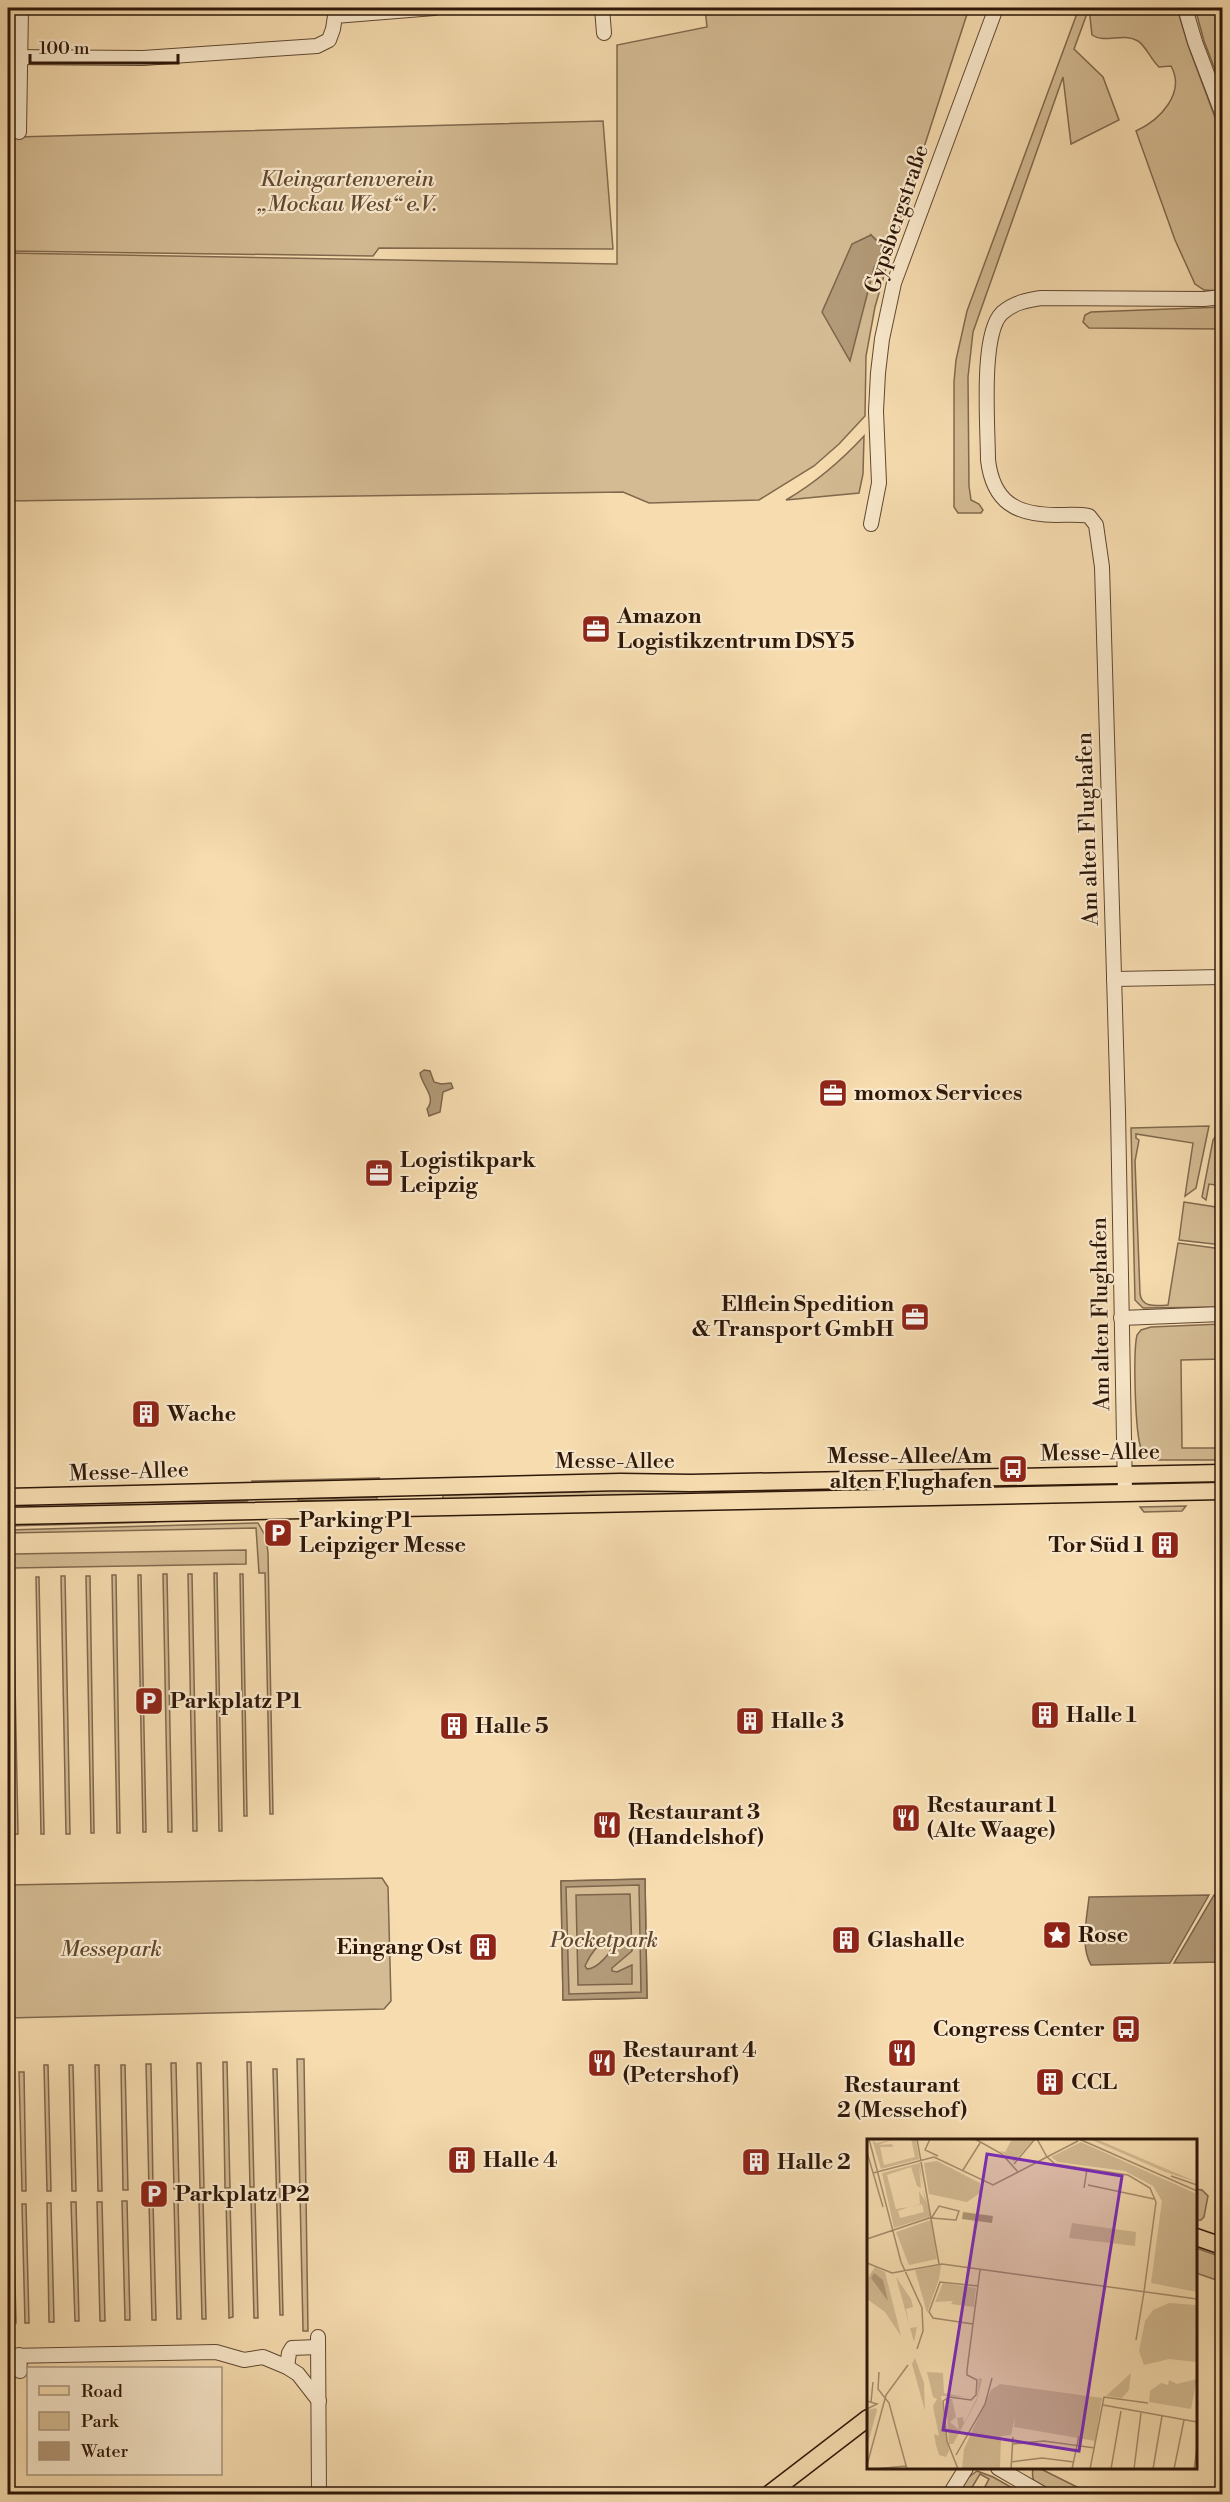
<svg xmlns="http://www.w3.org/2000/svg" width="1230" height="2502" font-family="'Libre Bodoni',serif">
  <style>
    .green { fill: #d4bb93; stroke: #81694e; stroke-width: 1.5; fill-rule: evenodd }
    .water { fill: #b29977; stroke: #7d654b; stroke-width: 1.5; fill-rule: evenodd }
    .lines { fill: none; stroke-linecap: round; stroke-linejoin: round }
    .minor-casing { stroke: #604832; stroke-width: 16 }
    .major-casing { stroke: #2e1709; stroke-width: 19 }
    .minor { stroke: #f9e8cb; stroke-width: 14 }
    .major { stroke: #f6dcaf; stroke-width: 16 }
    .labels { text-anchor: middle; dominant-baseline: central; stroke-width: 4.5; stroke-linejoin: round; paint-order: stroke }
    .park-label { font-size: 22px; font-style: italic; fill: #604832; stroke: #f9e8cb }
    .street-label { font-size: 22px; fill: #2e1709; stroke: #f9e8cb }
    .poi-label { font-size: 22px; font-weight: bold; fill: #2e1709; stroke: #f9e8cb; text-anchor: start }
    .inset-road { fill: none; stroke: #a68d6d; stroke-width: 1.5 }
    .view { fill: #7b2cbf; fill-opacity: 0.15; stroke: #7b2cbf; stroke-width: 3 }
    .inset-edge { fill: none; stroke: #2e1709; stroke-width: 3 }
  </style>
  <rect width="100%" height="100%" fill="#f6dcaf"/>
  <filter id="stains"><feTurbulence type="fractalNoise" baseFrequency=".00333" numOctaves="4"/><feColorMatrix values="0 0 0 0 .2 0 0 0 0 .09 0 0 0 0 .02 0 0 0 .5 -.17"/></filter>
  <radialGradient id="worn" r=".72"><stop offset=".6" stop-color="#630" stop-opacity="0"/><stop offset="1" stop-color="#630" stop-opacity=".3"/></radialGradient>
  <g class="green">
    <path d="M705,8h264l-74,229 -20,70 -9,49 -1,60 -26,28 -25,22 -55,34 -110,3 -26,-11 -615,9v-248l609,11v-219l90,-18zM871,235l13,13 -10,20z"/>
    <path d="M1079,8h98l11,37 34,91v155l-18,-1 -9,-6 -20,-44 -39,-109c24,-11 50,-38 35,-65l-12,1c-8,-7 -13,-21 -21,-26 -15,-9 -33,3 -46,-6l-3,-27 -15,41 29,28 16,43 -48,24 -8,-67 -90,255 -5,45 1,109 2,14 8,4 4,6 -2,3h-23l-4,-6v-125l2,-22 11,-49z"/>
    <path d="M1195,8h27v80l-18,-47z"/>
    <path d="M8,114l8,1 1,22 586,-16 10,128 -234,-1 -6,8 -365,-5z"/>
    <path d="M1222,307v22l-133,-1 -6,-6 2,-7 6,-3z"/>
    <path d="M864,436l-1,38 -4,19 -73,7c29,-17 55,-39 78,-64z"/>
    <path d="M1209,1126l-13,62 -11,8 8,-53 -57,-9v4l3,2 -4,21 5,132c1,15 16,13 28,12l10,-62 44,6v58l-79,1 -8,-8 -4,-172z"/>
    <path d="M1222,1128v58l-13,-2 -3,16 -4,-3 11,-57z"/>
    <path d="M1184,1202l38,6v37l-43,-5z"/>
    <path d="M1222,1324v35l-41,1 1,88h40v12h-68c-6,-3 -10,-6 -13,-12 -6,-16 -8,-96 -4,-113l4,-5 10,-3z"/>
    <path d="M380,1478l-8,3 -119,4 -1,-4z"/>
    <path d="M1089,1481v4l-95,2 -44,5 -507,10v-7l138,-3 48,-5z"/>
    <path d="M246,1495l1,6c-80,2 -160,8 -239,10v-8z"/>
    <path d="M377,1497v2l-79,2v-2z"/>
    <path d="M1186,1506l-4,5 -38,1 -4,-5z"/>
    <path d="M8,1520l137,1 11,1 -148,4z"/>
    <path d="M258,1523l8,14 2,16 5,261h-3l-5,-241h-6l-3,-45 -248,5v-3z"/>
    <path d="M246,1550v14l-233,4v-14z"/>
    <path d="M214,1573h3l5,258h-3z"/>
    <path d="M163,1574h4l5,258h-4z"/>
    <path d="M188,1574h4l5,257h-4z"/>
    <path d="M240,1574h3l4,242h-3z"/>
    <path d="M112,1575h4l4,258h-3z"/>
    <path d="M138,1575h3l5,257h-3z"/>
    <path d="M61,1576h4l5,258h-4z"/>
    <path d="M86,1576h4l4,257h-3z"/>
    <path d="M36,1577h3l5,257h-3z"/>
    <path d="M10,1578h3l5,256h-4z"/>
    <path d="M382,1878l6,9 3,114 -7,8 -376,9v-133z"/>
    <path d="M645,1879l2,119 -84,2 -2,-119z"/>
    <path d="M297,2059h7l4,272h-5v-2z"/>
    <path d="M223,2062h4l3,126h-5z"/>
    <path d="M247,2062h4l3,125h-4z"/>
    <path d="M171,2063h5l3,126h-5z"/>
    <path d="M197,2063h4l3,125h-4z"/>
    <path d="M146,2064h5l2,125h-4z"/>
    <path d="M44,2065h4l3,126h-4z"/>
    <path d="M69,2065h4l3,126h-4z"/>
    <path d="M95,2065h4l3,126h-4z"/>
    <path d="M121,2065h4l3,125h-5z"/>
    <path d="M273,2069h4l6,246h-3z"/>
    <path d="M8,2072h2l3,119h-5z"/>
    <path d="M19,2072h5l2,119h-4z"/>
    <path d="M1196,2189l6,1 6,6 -4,21 -3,3h-5z"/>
    <path d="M226,2199h4l3,118 -4,1z"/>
    <path d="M251,2199h4l3,119h-4z"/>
    <path d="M174,2200h4l3,119h-4z"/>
    <path d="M199,2200h4l3,119h-4z"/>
    <path d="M122,2201h5l3,119h-5z"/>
    <path d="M149,2201h4l3,119h-4z"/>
    <path d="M71,2202h5l3,119h-4z"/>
    <path d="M97,2202h5l3,119h-5z"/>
    <path d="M47,2203h4l3,119h-5z"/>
    <path d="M8,2204h5l3,119h-5z"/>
    <path d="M22,2204h4l3,119h-4z"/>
    <path d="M1196,2248l20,7v3l6,2v22l-26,-9z"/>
    <path d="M1033,2468h6l52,26c-20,0 -64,5 -58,-26z"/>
    <path d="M977,2471l16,6 30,17h-42l8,-15 -9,-5 -12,20h-11l9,-15z"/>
  </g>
  <g class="water">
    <path d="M871,235l13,13 -10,20 -24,93 -28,-49 30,-68z"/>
    <path d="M424,1070l6,1 4,11 7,2 10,-1 2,5 -10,4 -3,20 -11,4 -2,-7c10,-12 -5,-23 -7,-36z"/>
    <path d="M645,1879l2,119 -84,2 -2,-119zM639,1885l2,107 -72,2 -3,-107z"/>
    <path d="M630,1894l2,57 -20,17v3l5,1 15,-7v19l-54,1 -2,-90zM610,1938l4,3c-1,11 -17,28 -27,28l-2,-3c5,-11 13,-23 25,-28z"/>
    <path d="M1209,1895l-39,68 -79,2c-11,-19 -4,-47 -2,-68z"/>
    <path d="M1214,1895h8v67l-48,1z"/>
  </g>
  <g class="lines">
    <g class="minor-casing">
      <g id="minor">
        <path d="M602,8l2,25"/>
        <path d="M1185,8l10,34 27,71"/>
        <path d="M8,57l135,1 174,-12 12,-6 4,-11 2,-13 99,-8"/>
        <path d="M19,132l2,-124"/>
        <path d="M871,524l8,-41 -3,-72 2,-38 4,-34 12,-56 102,-275"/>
        <path d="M1114,979l108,-2"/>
        <path d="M1121,1318l101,-4"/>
        <path d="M1125,1493l-7,-381 -16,-545 -6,-42 -7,-9c-10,-2 -22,-1 -33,-1 -40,0 -63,-13 -68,-55 0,-32 -8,-126 14,-147 11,-10 25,-13 39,-15l163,1 18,-2"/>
        <path d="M318,2337l1,157"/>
        <path d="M318,2347l-26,1 -3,5 -2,14 11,7 21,27"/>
        <path d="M19,2355l1,16"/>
        <path d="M8,2356l208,-4 28,8 19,-3 24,10"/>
        <path d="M998,2468l45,26"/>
        <path d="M950,2494l16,-26"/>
      </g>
    </g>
    <g class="major-casing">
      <g id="major">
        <path d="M8,1497l612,-15 71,1 531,-10"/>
        <path d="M8,1516l1214,-25"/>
        <path d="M1196,2237l26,9"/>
        <path d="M769,2494l99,-76"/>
      </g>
    </g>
    <use href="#minor" class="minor"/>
    <use href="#major" class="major"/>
  </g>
  <defs>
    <g id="office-square" transform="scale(1.5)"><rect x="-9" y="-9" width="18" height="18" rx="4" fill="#8f2418" stroke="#f9e8cb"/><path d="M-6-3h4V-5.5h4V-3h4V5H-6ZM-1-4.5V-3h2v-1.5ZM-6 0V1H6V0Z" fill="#fff"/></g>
    <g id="building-square" transform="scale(1.5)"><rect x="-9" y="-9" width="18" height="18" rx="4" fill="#8f2418" stroke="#f9e8cb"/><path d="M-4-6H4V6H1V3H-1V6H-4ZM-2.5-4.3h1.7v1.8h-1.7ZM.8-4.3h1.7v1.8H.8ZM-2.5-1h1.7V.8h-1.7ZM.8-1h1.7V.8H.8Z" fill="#fff"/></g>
    <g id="bus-square" transform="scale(1.5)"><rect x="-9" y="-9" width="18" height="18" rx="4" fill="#8f2418" stroke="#f9e8cb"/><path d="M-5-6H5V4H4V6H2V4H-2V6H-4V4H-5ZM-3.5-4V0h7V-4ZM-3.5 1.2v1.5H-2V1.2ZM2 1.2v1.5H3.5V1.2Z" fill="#fff"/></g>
    <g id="parking-square" transform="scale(1.5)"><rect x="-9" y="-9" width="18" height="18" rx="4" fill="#8f2418" stroke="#f9e8cb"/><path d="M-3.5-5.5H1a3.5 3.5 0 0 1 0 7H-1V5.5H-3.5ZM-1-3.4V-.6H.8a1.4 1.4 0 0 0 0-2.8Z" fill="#fff"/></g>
    <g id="restaurant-square" transform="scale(1.5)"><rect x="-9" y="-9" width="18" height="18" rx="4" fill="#8f2418" stroke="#f9e8cb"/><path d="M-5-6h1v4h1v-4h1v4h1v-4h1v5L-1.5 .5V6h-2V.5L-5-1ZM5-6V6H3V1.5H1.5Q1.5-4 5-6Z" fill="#fff"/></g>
    <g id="sight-square" transform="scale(1.5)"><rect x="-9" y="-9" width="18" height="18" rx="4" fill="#8f2418" stroke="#f9e8cb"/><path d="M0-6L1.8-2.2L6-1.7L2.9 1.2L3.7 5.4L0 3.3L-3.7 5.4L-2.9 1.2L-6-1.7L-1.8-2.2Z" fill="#fff"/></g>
  </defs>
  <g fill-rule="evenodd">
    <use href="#office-square" x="596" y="629"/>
    <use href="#office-square" x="833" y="1093"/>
    <use href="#office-square" x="379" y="1173"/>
    <use href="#office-square" x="915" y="1317"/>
    <use href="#building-square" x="146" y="1414"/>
    <use href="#bus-square" x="1013" y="1469"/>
    <use href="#parking-square" x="278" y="1533"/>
    <use href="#building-square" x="1165" y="1545"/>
    <use href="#parking-square" x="149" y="1701"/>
    <use href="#building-square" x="1045" y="1715"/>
    <use href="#building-square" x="750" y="1721"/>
    <use href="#building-square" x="454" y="1726"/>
    <use href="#restaurant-square" x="906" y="1818"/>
    <use href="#restaurant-square" x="607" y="1825"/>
    <use href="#sight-square" x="1057" y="1935"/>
    <use href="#building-square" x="846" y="1940"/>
    <use href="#building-square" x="483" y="1947"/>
    <use href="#bus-square" x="1126" y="2029"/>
    <use href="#restaurant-square" x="902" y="2053"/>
    <use href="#restaurant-square" x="602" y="2063"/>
    <use href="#building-square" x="1050" y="2082"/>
    <use href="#building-square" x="462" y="2160"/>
    <use href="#building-square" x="756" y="2162"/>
    <use href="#parking-square" x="154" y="2194"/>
  </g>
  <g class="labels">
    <g class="park-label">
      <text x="347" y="179">Kleingartenverein<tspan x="347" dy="25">„Mockau West“ e.V.</tspan></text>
      <text x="604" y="1940">Pocketpark</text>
      <text x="111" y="1949">Messepark</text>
    </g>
    <g class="street-label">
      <text transform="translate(897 219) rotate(-71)">Gypsbergstraße</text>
      <text transform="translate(1088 829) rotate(-92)">Am alten Flughafen</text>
      <text transform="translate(1101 1314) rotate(-91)">Am alten Flughafen</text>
      <text transform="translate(1100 1453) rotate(-1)">Messe-Allee</text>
      <text x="615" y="1461">Messe-Allee</text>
      <text transform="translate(129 1472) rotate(-2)">Messe-Allee</text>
    </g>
    <g class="poi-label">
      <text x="617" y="616">Amazon<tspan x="617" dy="25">Logistikzentrum DSY5</tspan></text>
      <text x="854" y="1093">momox Services</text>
      <text x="400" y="1160">Logistikpark<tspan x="400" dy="25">Leipzig</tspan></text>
      <text x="894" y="1304" text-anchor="end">Elflein Spedition<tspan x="894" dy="25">&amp; Transport GmbH</tspan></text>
      <text x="167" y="1414">Wache</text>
      <text x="992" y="1456" text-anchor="end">Messe-Allee/Am<tspan x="992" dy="25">alten Flughafen</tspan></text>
      <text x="299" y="1520">Parking P1<tspan x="299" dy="25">Leipziger Messe</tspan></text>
      <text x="1144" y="1545" text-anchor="end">Tor Süd 1</text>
      <text x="170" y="1701">Parkplatz P1</text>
      <text x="1066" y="1715">Halle 1</text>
      <text x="771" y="1721">Halle 3</text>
      <text x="475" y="1726">Halle 5</text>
      <text x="927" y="1805">Restaurant 1<tspan x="927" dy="25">(Alte Waage)</tspan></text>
      <text x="628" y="1812">Restaurant 3<tspan x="628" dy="25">(Handelshof)</tspan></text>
      <text x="1078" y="1935">Rose</text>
      <text x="867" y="1940">Glashalle</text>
      <text x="462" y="1947" text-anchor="end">Eingang Ost</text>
      <text x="1105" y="2029" text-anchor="end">Congress Center</text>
      <text x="623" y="2050">Restaurant 4<tspan x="623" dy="25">(Petershof)</tspan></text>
      <text x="1071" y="2082">CCL</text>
      <text x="902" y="2085" text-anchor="middle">Restaurant<tspan x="902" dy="25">2 (Messehof)</tspan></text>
      <text x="483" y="2160">Halle 4</text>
      <text x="777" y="2162">Halle 2</text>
      <text x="175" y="2194">Parkplatz P2</text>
    </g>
  </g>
  <g transform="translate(867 2139)">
    <rect width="330" height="330" fill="#f6dcaf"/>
    <path d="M5,0l4,4 16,-3 -14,5 14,-1 1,3h-13l4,18 31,-8 -4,-18h5l3,20 -38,10zM145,0h22l-20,23 -14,-11 5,1zM223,0h6l101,43 -32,-10zM214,3l116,52v98l-46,-9 11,-82 -9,-15 -28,-15 -67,-9 -7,-5zM70,22l43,22v10l-13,9 -38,-8 -5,-31zM53,24l3,25 -4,-22 2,22 -4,-2 -6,-19 -24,8 9,34 13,-2 -11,4 2,7 24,-6 -2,-8 -11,3 9,-3 -1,-13 6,10 -2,-12 8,27 -37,12 -12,-55zM64,81l6,39 -28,6 -13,-33zM205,84l64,9 -1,14 -66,-8zM74,126l-2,14 -12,34 -12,-43zM8,128l10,5 16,64 -16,-24 -18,-13v-20zM29,138l15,22 2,8 -7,2 4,19 7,-1 -3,15zM76,144l33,5 -2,19 -23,-3 2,-3 -18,1 -4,10zM302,164l28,2v57l-28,-3 -25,6 -5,-14 6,-30 8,-11zM48,219l9,25 1,28 -13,-47zM60,233l16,1 1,20 21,4 -24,-1 8,55 -3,6 -7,-2 -3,-10 -2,-11 5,2 -6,-30 4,-7 -4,-2zM264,234l-2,17 -7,8 -16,-2zM112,239l3,1 -5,21 -24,44h-4l-3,-45h6l4,18 -6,5 9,8 -2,-12 6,-1 1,6 13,-25zM330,240l-6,30 -42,-7 1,-11 11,-8 7,2 1,-5 8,4zM133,245l102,14 -7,43 -81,-14 1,-10 -4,18 -10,1 -1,33h-38l2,-20 27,-59zM9,269l1,2 -10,37v-37z" fill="#d4bb93"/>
    <path d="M96,73l30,4 -1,7 -30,-4zM7,134l9,7 5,21 -17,-23z" fill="#b29977"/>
    <path class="inset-road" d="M2,0l32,123 21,46 1,23 -6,18M50,0l22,125M63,0l-5,11 13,6M108,0l27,15 16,18M170,0l10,18 31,-16M212,0l118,52M0,13l16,55M147,25l21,-25M96,31l17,-27M6,34l61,-16 59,28 54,-28 8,7 73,11 22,13 6,14 -12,90M304,37l26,9M221,46l66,14M217,49l3,-19M0,100l65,-22 7,-11 20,5 -3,9 -25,-2M0,124l25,10 50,-9 255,35M106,185l-40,-6 -4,-6 11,-30 38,4M269,201l8,-48M12,233l-1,17 11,14 18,66M0,262l10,3 -10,5M4,263l2,-20M236,266l94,17M145,305l32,-3 51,7M89,316l29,-51 7,-26M144,323l31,-4 32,4M0,326l19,-70 22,-30M7,330l32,-3M91,330l-11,-28 -4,-40 6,-4 22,3 5,-5 1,-15 -10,-5v-5l13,-100M144,330l2,-32M205,330l7,-33M223,330l14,-72 44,6M244,330l10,-58M267,330l7,-56M286,330l9,-53M307,330l10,-49M327,330l3,-21"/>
    <path class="view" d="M120,15l135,22 -43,275 -136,-21z"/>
    <rect width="330" height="330" class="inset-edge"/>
  </g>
  <rect width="1230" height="2502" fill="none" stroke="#f6dcaf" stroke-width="30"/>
  <rect x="9" y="9" width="1212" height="2484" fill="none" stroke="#2e1709" stroke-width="3"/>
  <rect x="15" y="15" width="1200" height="2472" fill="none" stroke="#2e1709" stroke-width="1.5"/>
  <rect x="27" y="2367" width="195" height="108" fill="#f9e8cb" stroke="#a8947d" stroke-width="1.5"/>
  <rect x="39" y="2386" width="30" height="9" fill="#f6dcaf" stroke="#a8947d" stroke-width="1.5"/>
  <text x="81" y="2397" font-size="18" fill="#2e1709">Road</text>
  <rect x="39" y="2412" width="30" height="18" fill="#d4bb93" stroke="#a8947d" stroke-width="1.5"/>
  <text x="81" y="2427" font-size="18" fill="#2e1709">Park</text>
  <rect x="39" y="2442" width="30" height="18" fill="#b29977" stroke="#a8947d" stroke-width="1.5"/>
  <text x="81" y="2457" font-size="18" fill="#2e1709">Water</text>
  <path d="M30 54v9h148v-9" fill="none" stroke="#2e1709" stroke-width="3"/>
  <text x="39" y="54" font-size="18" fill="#2e1709" stroke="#f9e8cb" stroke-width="4.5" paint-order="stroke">100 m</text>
  <rect width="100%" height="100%" filter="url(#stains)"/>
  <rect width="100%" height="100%" fill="url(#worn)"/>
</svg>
